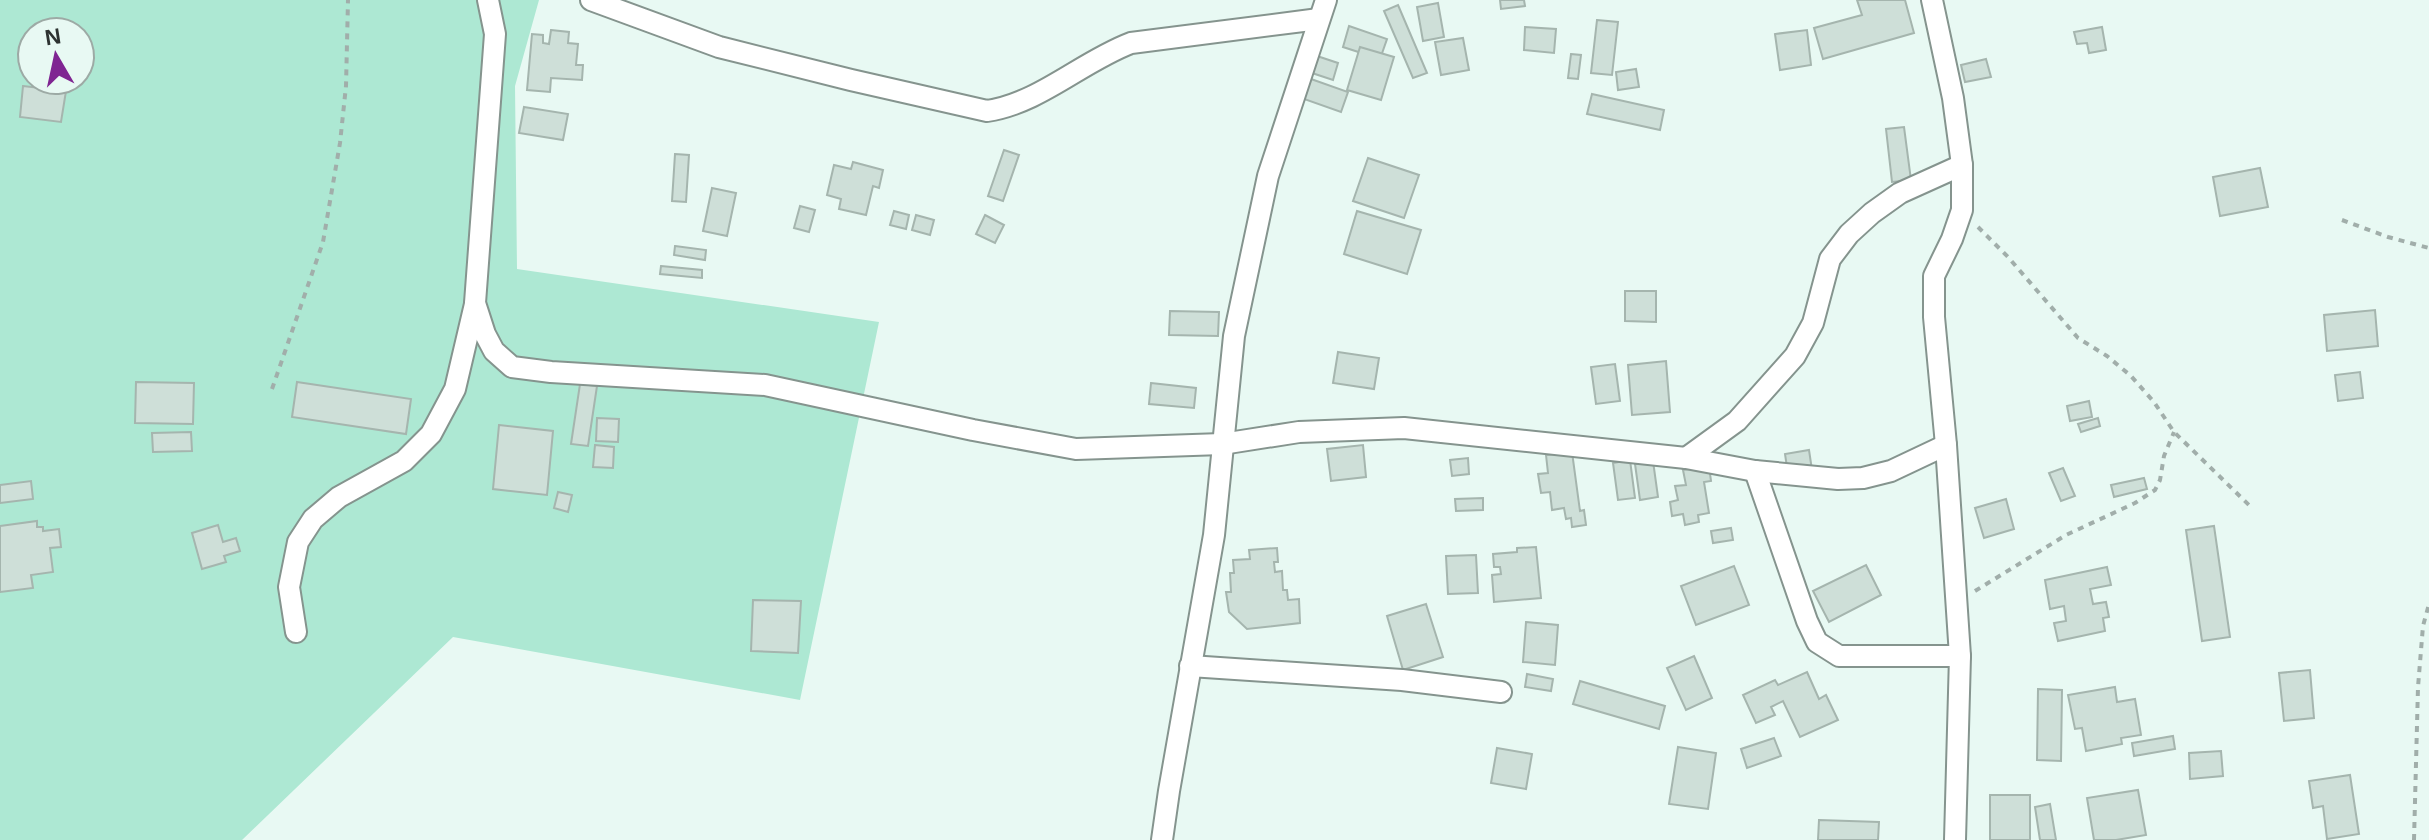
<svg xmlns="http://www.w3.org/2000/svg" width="2429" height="840" font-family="Helvetica,sans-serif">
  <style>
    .green { fill: #ade8d3; fill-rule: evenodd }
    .building { fill: #cedfd8; stroke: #a5b5ae; stroke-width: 2 }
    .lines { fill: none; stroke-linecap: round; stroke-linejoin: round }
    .street-casing { stroke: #85948e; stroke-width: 24 }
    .path { stroke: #a1aeaa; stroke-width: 4; stroke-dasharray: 6 6; stroke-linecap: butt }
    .street { stroke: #fff; stroke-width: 20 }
  </style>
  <rect width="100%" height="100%" fill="#e8f9f3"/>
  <path class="green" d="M0,0h539l-24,86 2,183 362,53 -79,378 -347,-63 -211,203h-242zM32,32h48v48h-48z"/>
  <g class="building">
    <path d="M1500,0h24l1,6 -24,3z"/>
    <path d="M1857,0h48l9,33 -91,26 -9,-31 48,-13z"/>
    <path d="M1438,3l6,34 -21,4 -6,-34z"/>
    <path d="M1398,5l29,68 -14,5 -29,-67z"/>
    <path d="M1597,20l21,2 -6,53 -21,-2z"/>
    <path d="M1349,26l38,13 -7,20 -37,-12z"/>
    <path d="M1525,27l31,2 -2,24 -30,-3z"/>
    <path d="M2102,27l4,23 -17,3 -2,-10 -10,1 -3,-12z"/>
    <path d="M551,30l18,2 -1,11 10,1 -2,21h7l-1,15 -31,-2 -1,14 -23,-2 5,-56 11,1v8l6,1z"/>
    <path d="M1807,30l4,35 -31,5 -5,-36z"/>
    <path d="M1463,38l6,32 -28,5 -6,-33z"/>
    <path d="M1360,47l34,10 -13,43 -34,-10z"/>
    <path d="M1571,54l10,1 -3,24 -10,-1z"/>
    <path d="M1317,56l21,7 -5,17 -21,-7z"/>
    <path d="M1986,59l5,18 -26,5 -4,-17z"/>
    <path d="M1636,69l3,18 -21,3 -2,-18z"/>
    <path d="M1311,79l37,13 -7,20 -37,-13z"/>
    <path d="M23,86l43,5 -5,31 -41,-5z"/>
    <path d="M1592,94l72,16 -4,20 -73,-16z"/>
    <path d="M524,107l44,7 -5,26 -44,-7z"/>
    <path d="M1904,127l7,53 -19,2 -6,-53z"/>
    <path d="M1004,150l15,5 -16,46 -15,-5z"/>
    <path d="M675,154l14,1 -3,47 -14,-1z"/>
    <path d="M1368,158l51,17 -15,43 -51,-17z"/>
    <path d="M853,162l30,8 -4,18 -6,-2 -7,29 -27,-6 2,-10 -14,-4 7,-30 17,4z"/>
    <path d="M2260,168l8,39 -48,9 -7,-39z"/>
    <path d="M712,188l24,5 -9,43 -24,-5z"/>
    <path d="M800,206l15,4 -6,22 -15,-4z"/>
    <path d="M894,211l15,4 -3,14 -16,-4z"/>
    <path d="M1357,211l64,19 -14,44 -63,-20z"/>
    <path d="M916,215l18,5 -4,15 -18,-5z"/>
    <path d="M985,215l19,10 -9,18 -19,-9z"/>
    <path d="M675,246l31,4 -1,10 -31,-5z"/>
    <path d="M661,266l41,4v8l-42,-4z"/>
    <path d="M1625,291h31v31l-31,-1z"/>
    <path d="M2375,310l3,36 -51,5 -3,-36z"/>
    <path d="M1170,311l49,1 -1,24 -49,-1z"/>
    <path d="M1338,352l41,6 -5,31 -41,-6z"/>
    <path d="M1666,361l4,51 -38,3 -4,-50z"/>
    <path d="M1615,364l5,37 -24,3 -5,-37z"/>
    <path d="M2360,372l3,26 -25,3 -3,-26z"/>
    <path d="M136,382l58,1 -1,41 -58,-1z"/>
    <path d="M297,382l114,17 -5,35 -114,-17z"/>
    <path d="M1151,383l45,5 -2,20 -45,-4z"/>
    <path d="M580,384l17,2 -9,60 -17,-2z"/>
    <path d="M2089,401l3,16 -22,4 -3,-15z"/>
    <path d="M597,418l22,1 -1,23 -22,-1z"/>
    <path d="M2098,418l2,8 -19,6 -3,-8z"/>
    <path d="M499,425l54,6 -6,64 -54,-6z"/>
    <path d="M191,432l1,19 -39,1 -1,-19z"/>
    <path d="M595,445l19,2 -1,21 -20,-1z"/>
    <path d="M1363,445l3,32 -35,4 -4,-32z"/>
    <path d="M1809,450l3,20 -24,4 -3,-20z"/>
    <path d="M1572,452l8,59 4,-1 2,15 -14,2 -1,-9 -5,1 -2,-11 -12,2 -2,-18 -9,1 -3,-19 10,-1 -2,-18z"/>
    <path d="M1468,458l1,16 -17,2 -2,-16z"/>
    <path d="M1630,460l5,38 -17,2 -5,-37z"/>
    <path d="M1653,461l5,36 -18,3 -5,-36z"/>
    <path d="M1709,466l2,15 -7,1 5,31 -11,2 1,7 -14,3 -2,-11 -11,2 -2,-14 8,-2 -3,-14 11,-1 -3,-15z"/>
    <path d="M2063,468l12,28 -14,5 -12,-28z"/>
    <path d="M2144,478l3,11 -33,8 -3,-12z"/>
    <path d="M31,481l2,18 -33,4v-18z"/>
    <path d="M558,492l14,3 -4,17 -14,-4z"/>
    <path d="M1483,498v12l-27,1 -1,-12z"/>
    <path d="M2006,499l8,30 -30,9 -9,-30z"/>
    <path d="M37,521v6h6v4l16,-2 2,18 -11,1 3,24 -22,3 2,13 -33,4v-66z"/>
    <path d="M218,525l5,17 13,-4 4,13 -16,5 2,6 -24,7 -10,-36z"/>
    <path d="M2214,526l16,111 -28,4 -16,-111z"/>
    <path d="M1731,528l2,12 -20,3 -2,-12z"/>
    <path d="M1536,547l5,51 -47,4 -2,-27 9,-1 -1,-7h-6l-1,-13 24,-2v-4z"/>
    <path d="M1277,548l1,14h-4l1,10 7,-1 1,19h4l1,10 11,-1 1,24 -53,6 -18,-17 -3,-20h5l-1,-19h4l-1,-13 17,-1 -1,-9z"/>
    <path d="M1476,555l2,38 -30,1 -2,-38z"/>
    <path d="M1866,565l15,30 -52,27 -16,-31z"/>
    <path d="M1734,566l15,39 -53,20 -15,-39z"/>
    <path d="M2107,567l4,18 -21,4 3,15 13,-2 3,15 -6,1 2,13 -47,10 -4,-18 12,-2 -2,-15 -14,3 -5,-29z"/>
    <path d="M753,600l48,1 -3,52 -47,-2z"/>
    <path d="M1426,604l17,53 -40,13 -16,-54z"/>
    <path d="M1526,622l32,3 -3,40 -32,-3z"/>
    <path d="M1694,656l18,42 -26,12 -19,-42z"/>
    <path d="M2310,670l4,48 -30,3 -5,-48z"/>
    <path d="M1807,672l12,27 7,-4 12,25 -38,17 -17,-36 -12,6 4,8 -19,8 -13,-28 32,-15 3,5z"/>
    <path d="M1527,674l26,5 -2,12 -26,-4z"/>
    <path d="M1580,681l85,25 -6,23 -86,-25z"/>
    <path d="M2115,687l2,15 18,-3 6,36 -20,3 1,6 -36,7 -4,-23 -7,1 -7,-34z"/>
    <path d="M2038,689l24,1 -1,71 -24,-1z"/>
    <path d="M2173,736l2,13 -41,7 -2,-13z"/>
    <path d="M1774,738l7,18 -34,12 -6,-19z"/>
    <path d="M1678,747l38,6 -8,56 -39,-5z"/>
    <path d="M1497,748l35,6 -6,35 -35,-6z"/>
    <path d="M2221,751l2,25 -33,3 -1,-26z"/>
    <path d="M2350,775l9,59 -32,5 -4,-33 -10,2 -4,-27z"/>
    <path d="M2138,790l8,45 -30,5h-22l-7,-42z"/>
    <rect x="1990" y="795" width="40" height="45"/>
    <path d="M2050,804l6,36h-16l-5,-33z"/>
    <path d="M1819,820l60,2 -1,18h-60z"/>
  </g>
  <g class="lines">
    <g class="street-casing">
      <g id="street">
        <path d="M488,0l7,34 -20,269 10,31 9,17 18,16 39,5 214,13 208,45 103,19 146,-5 77,-12 105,-4 282,30 69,13 83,8 25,-1 28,-7 55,-26"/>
        <path d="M591,0l128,47 132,33 136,31c53,-8 94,-49 144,-68l188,-24"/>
        <path d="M1932,0l21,98 9,67v45l-10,29 -18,37v41l12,128 14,211 -5,184"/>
        <path d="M1686,458l51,-37 58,-65 18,-33 17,-64 19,-25 23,-21 28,-20 62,-28"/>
        <path d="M1755,471l52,150 10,21 22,14h121"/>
        <path d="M296,632l-7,-45 9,-45 15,-23 26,-22 65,-36 27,-27 24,-45 20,-85"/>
        <path d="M1190,666l212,14 99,12"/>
        <path d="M1162,840l7,-49 45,-256 20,-199 34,-160 58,-176"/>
      </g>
    </g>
    <g class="path">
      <path d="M2342,220l46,17 41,11"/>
      <path d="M1978,227l30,30 70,81 29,18 24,20 23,26 20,30 77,75"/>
      <path d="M272,389l51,-147 17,-99 6,-57 2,-86"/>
      <path d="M1975,591l91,-56 69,-32 20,-13 5,-10 4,-24 10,-24"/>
      <path d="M2414,840l4,-153 5,-61 6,-22"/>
    </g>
    <use href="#street" class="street"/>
  </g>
  <g transform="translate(56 56) rotate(351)"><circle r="38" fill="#e8f9f3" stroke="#9daaa5" stroke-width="2"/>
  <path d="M0-6L14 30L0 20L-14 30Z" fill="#7f2592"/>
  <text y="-12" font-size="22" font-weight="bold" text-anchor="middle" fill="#2d3331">N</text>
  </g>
</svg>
